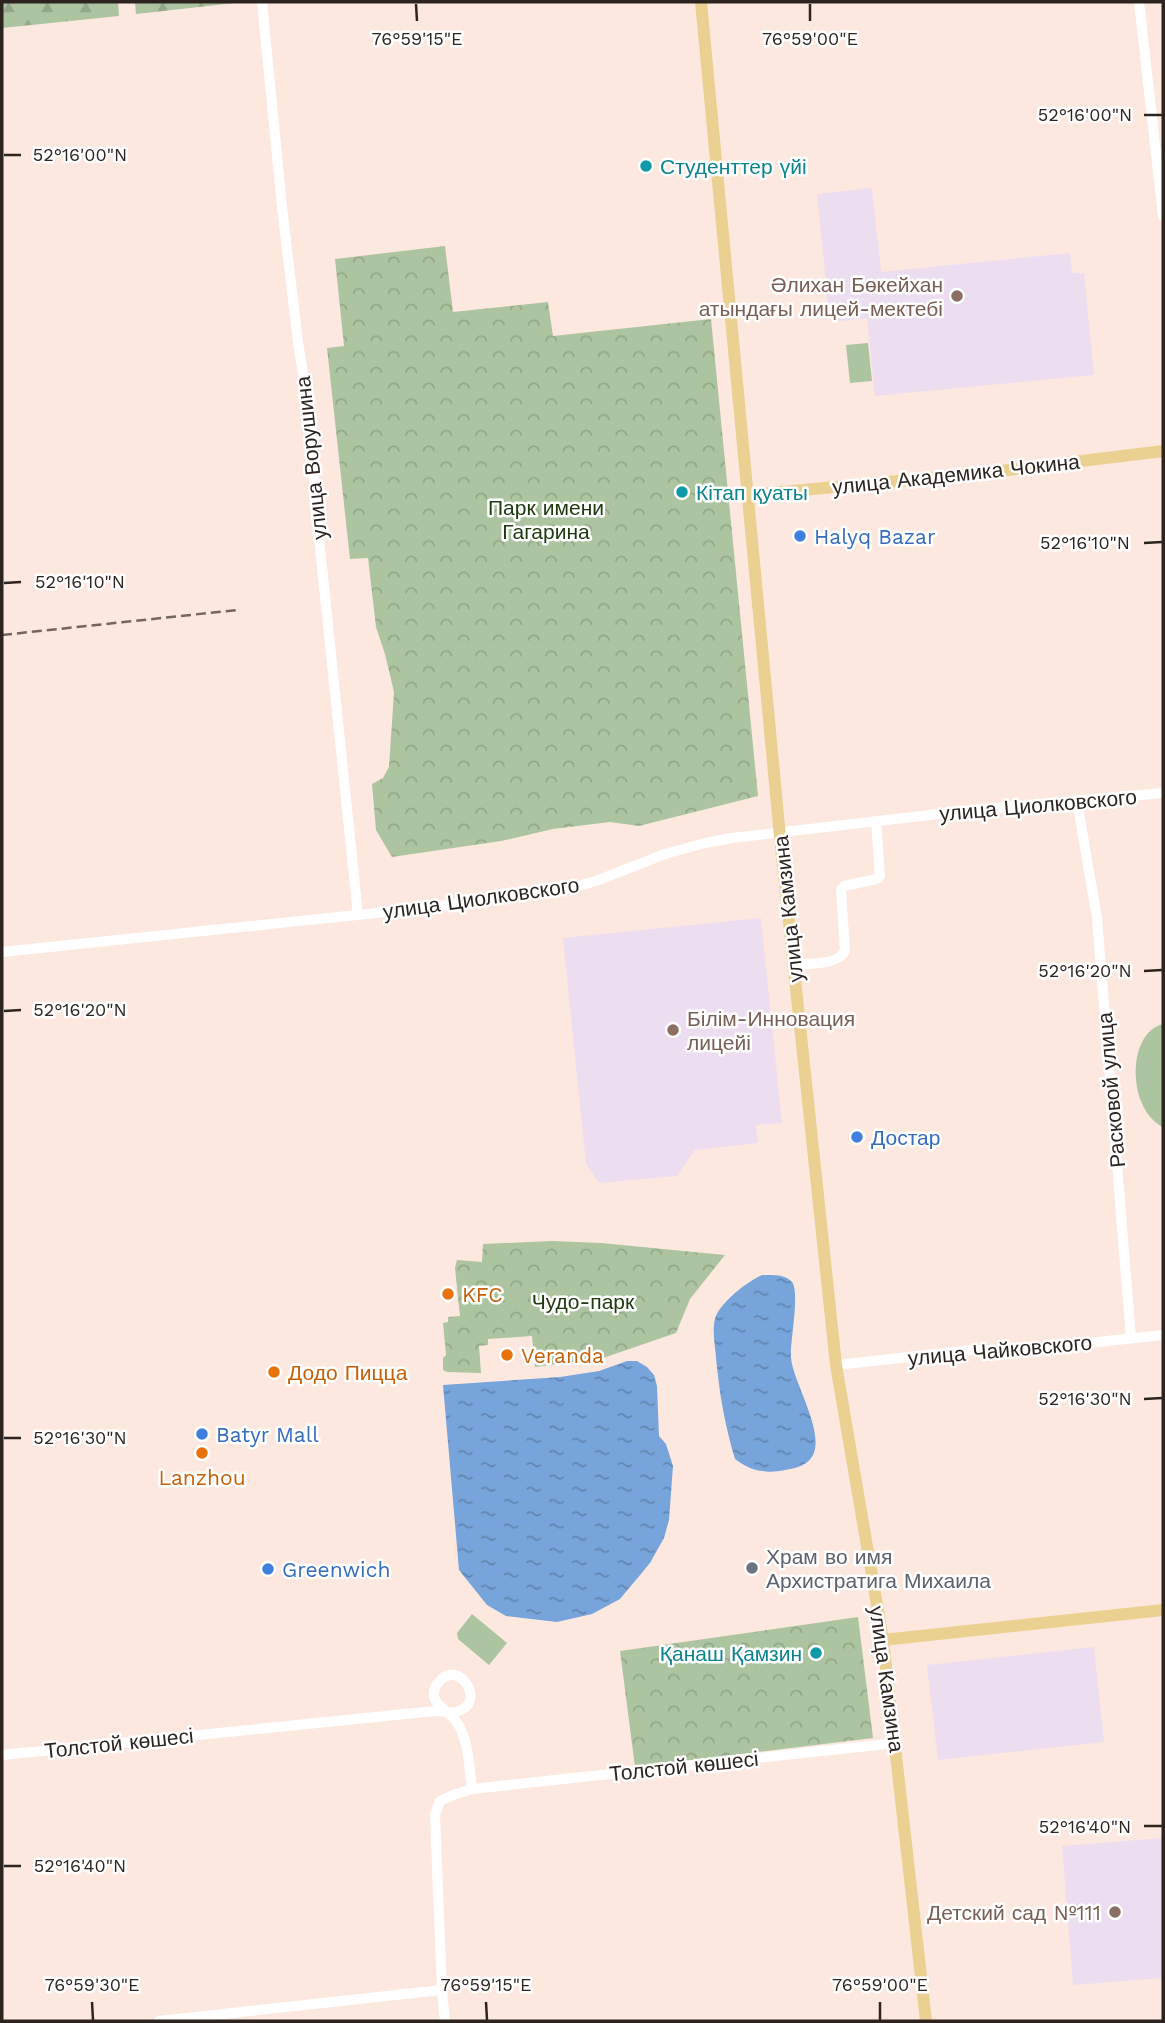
<svg xmlns="http://www.w3.org/2000/svg" width="1165" height="2023" font-family="'Work Sans',sans-serif">
  <style>
    .education { fill: #ecddf0 }
    .grass { fill: #acc49f }
    .forest { fill: url(#forest-firs) }
    .park { fill: url(#park-crowns) }
    .water { fill: url(#water-ripples) }
    .lines { fill: none; stroke-linecap: round; stroke-linejoin: round }
    .minor { stroke: #fff; stroke-width: 10 }
    .major { stroke: #ebd191; stroke-width: 12 }
    .rail { stroke: #736660; stroke-width: 2.5; stroke-dasharray: 10 5; stroke-linecap: butt }
    .ticks { fill: none; stroke: #2d2420; stroke-width: 2.5 }
    .culture-dot { fill: #0f9aa8; stroke: #fff; stroke-width: 2.5 }
    .education-dot { fill: #8d6e63; stroke: #fff; stroke-width: 2.5 }
    .shop-dot { fill: #3f7fe0; stroke: #fff; stroke-width: 2.5 }
    .food-dot { fill: #e8710a; stroke: #fff; stroke-width: 2.5 }
    .worship-dot { fill: #6b7280; stroke: #fff; stroke-width: 2.5 }
    .labels { text-anchor: middle; dominant-baseline: central; stroke-width: 5; stroke-linejoin: round; paint-order: stroke }
    .culture-label { font-size: 21px; fill: #0d838f; stroke: #fff; text-anchor: start }
    .education-label { font-size: 21px; fill: #785e54; stroke: #fff; text-anchor: end }
    .street-label { font-size: 21px; fill: #2d2420; stroke: #fff }
    .park-label { font-size: 21px; fill: #203a10; stroke: #fff }
    .shop-label { font-size: 21px; fill: #366cbe; stroke: #fff; text-anchor: start }
    .food-label { font-size: 21px; fill: #c56008; stroke: #fff; text-anchor: start }
    .worship-label { font-size: 21px; fill: #5b616d; stroke: #fff; text-anchor: start }
    .ticks-label { font-size: 18px; text-anchor: middle; fill: #2d2420; stroke: #fff; stroke-width: 5; stroke-linejoin: round; paint-order: stroke }
  </style>
  <defs>
    <pattern id="forest-firs" width="22" height="20" patternUnits="userSpaceOnUse" patternTransform="scale(1.75)"><rect width="22" height="20" fill="#acc49f"/><path d="M5 1l3.5 6h-7zM16 11l3.5 6h-7z" fill="#94a889"/></pattern>
    <pattern id="park-crowns" width="20" height="18" patternUnits="userSpaceOnUse" patternTransform="scale(1.75)"><rect width="20" height="18" fill="#acc49f"/><path d="M2 6a3 3 0 1 1 6 0M12 15a3 3 0 1 1 6 0" fill="none" stroke="#94a889"/></pattern>
    <pattern id="water-ripples" width="26" height="14" patternUnits="userSpaceOnUse" patternTransform="scale(1.75)"><rect width="26" height="14" fill="#77a4da"/><path d="M2 4q2-2 4 0t4 0M15 11q2-2 4 0t4 0" fill="none" stroke="#6285b0"/></pattern>
  </defs>
  <rect width="100%" height="100%" fill="#fde8df"/>
  <g class="education">
    <path d="M872,188l9,84 189,-19 2,20h12l10,102 -219,21 -8,-78 -37,4 -13,-128z"/>
    <path d="M761,918l21,205 -26,2 2,18 -63,7 -18,26 -78,7 -13,-19 -23,-226z"/>
    <path d="M1094,1647l10,95 -166,18 -11,-95z"/>
    <path d="M1163,1838v140l-90,7 -11,-139z"/>
  </g>
  <g class="grass">
    <path d="M868,343l4,38 -22,2 -4,-38z"/>
    <path d="M1163,1024v103c-36,-17 -37,-94 0,-103z"/>
    <path d="M472,1614l35,29 -18,22 -31,-26 -1,-6z"/>
  </g>
  <g class="forest">
    <path d="M2,2h116l1,14 -117,12z"/>
    <path d="M135,2h100v1l-99,11z"/>
  </g>
  <g class="park">
    <path d="M445,246l8,66 95,-10 5,34 158,-17 47,477 -119,30 -29,-4 -57,7 -52,12 -109,16 -16,-27 -4,-46 11,-6 6,-11 5,-75 -9,-38 -9,-27 -8,-69 -18,1 -23,-211 17,-2 -9,-87z"/>
    <path d="M552,1241l49,2 124,12 -35,44 -14,34 -73,25 -68,9 -3,-31 -44,3v6l-9,1 2,27 -34,-1 -4,-2v-12l3,-3 -3,-32 5,-1v-5l12,-1 -5,-48 2,-8 25,2 1,-18z"/>
    <path d="M858,1617l15,121 -238,29 -15,-116z"/>
  </g>
  <g class="water">
    <path d="M762,1275c10,0 23,-1 30,7 8,10 -2,60 -1,75 1,26 43,87 15,106 -6,4 -14,6 -21,7 -19,4 -35,1 -50,-11 -10,-33 -16,-67 -19,-102 -1,-12 -4,-27 -1,-38 4,-16 33,-38 47,-44z"/>
    <path d="M627,1361h10l10,6 7,8 3,11 2,50 7,8 7,22 -4,54 -5,18 -14,25 -30,36 -28,15 -35,8 -51,-6 -19,-11 -28,-35 -16,-185 117,-8 39,-6z"/>
  </g>
  <g class="lines">
    <g class="minor">
      <path d="M262,2l20,205 16,135 10,64 8,103 42,406"/>
      <path d="M1139,2l24,214"/>
      <path d="M1077,801l20,117 34,420"/>
      <path d="M2,952l403,-42 152,-18 39,-11 69,-27 40,-11 27,-5 241,-28 190,-17"/>
      <path d="M793,965c16,-2 44,1 52,-14l-4,-61 3,-4 33,-7 3,-3 -4,-55"/>
      <path d="M836,1365l136,-15h51l140,-15"/>
      <path d="M2,1755l433,-44c7,0 15,2 21,1 33,-8 2,-56 -18,-29 -14,18 9,26 18,38 13,18 13,46 16,68"/>
      <path d="M159,2021l283,-31"/>
      <path d="M445,2021l-3,-31 -7,-175 5,-14 13,-6 19,-6 424,-46"/>
    </g>
    <g class="major">
      <path d="M701,2l80,845 55,518 47,275 43,381"/>
      <path d="M748,495l236,-22 179,-22"/>
      <path d="M883,1640l280,-30"/>
    </g>
    <path class="rail" d="M2,635l235,-25"/>
  </g>
  <path class="ticks" d="M416,4l1,17M810,4v17M1144,115h18M4,155h17M1144,543l18,-1M4,583l17,-1M1144,971l18,-1M4,1011l17,-1M1144,1399l18,-1M4,1438h17M1144,1826h18M4,1866h17M92,2002l1,18M486,2002l1,18M880,2002v18"/>
  <g class="culture-dot">
    <circle cx="646" cy="166" r="7"/>
    <circle cx="682" cy="492" r="7"/>
    <circle cx="816" cy="1653" r="7"/>
  </g>
  <g class="education-dot">
    <circle cx="957" cy="296" r="7"/>
    <circle cx="673" cy="1030" r="7"/>
    <circle cx="1115" cy="1912" r="7"/>
  </g>
  <g class="shop-dot">
    <circle cx="800" cy="536" r="7"/>
    <circle cx="857" cy="1137" r="7"/>
    <circle cx="202" cy="1434" r="7"/>
    <circle cx="268" cy="1569" r="7"/>
  </g>
  <g class="food-dot">
    <circle cx="448" cy="1294" r="7"/>
    <circle cx="507" cy="1355" r="7"/>
    <circle cx="274" cy="1372" r="7"/>
    <circle cx="202" cy="1453" r="7"/>
  </g>
  <circle class="worship-dot" cx="752" cy="1568" r="7"/>
  <g class="labels">
    <g class="culture-label">
      <text x="660" y="166">Студенттер үйі</text>
      <text x="696" y="492">Кітап қуаты</text>
      <text x="802" y="1653" text-anchor="end">Қанаш Қамзин</text>
    </g>
    <g class="education-label">
      <text x="943" y="284">Әлихан Бөкейхан<tspan x="943" dy="24">атындағы лицей-мектебі</tspan></text>
      <text x="687" y="1018" text-anchor="start">Білім-Инновация<tspan x="687" dy="24">лицейі</tspan></text>
      <text x="1101" y="1912">Детский сад №111</text>
    </g>
    <g class="street-label">
      <text transform="translate(311 458) rotate(-96)">улица Ворушина</text>
      <text transform="translate(956 474) rotate(-6)">улица Академика Чокина</text>
      <text transform="translate(1038 805) rotate(-5)">улица Циолковского</text>
      <text transform="translate(481 898) rotate(-8)">улица Циолковского</text>
      <text transform="translate(788 909) rotate(-96)">улица Камзина</text>
      <text transform="translate(1111 1090) rotate(-95)">Расковой улица</text>
      <text transform="translate(1000 1350) rotate(-5)">улица Чайковского</text>
      <text transform="translate(887 1679) rotate(82)">улица Камзина</text>
      <text transform="translate(119 1743) rotate(-6)">Толстой көшесі</text>
      <text transform="translate(684 1766) rotate(-6)">Толстой көшесі</text>
    </g>
    <g class="park-label">
      <text x="546" y="507">Парк имени<tspan x="546" dy="24">Гагарина</tspan></text>
      <text x="583" y="1301">Чудо-парк</text>
    </g>
    <g class="shop-label">
      <text x="814" y="536">Halyq Bazar</text>
      <text x="871" y="1137">Достар</text>
      <text x="216" y="1434">Batyr Mall</text>
      <text x="282" y="1569">Greenwich</text>
    </g>
    <g class="food-label">
      <text x="462" y="1294">KFC</text>
      <text x="521" y="1355">Veranda</text>
      <text x="288" y="1372">Додо Пицца</text>
      <text x="202" y="1477" text-anchor="middle">Lanzhou</text>
    </g>
    <g class="worship-label">
      <text x="766" y="1556">Храм во имя<tspan x="766" dy="24">Архистратига Михаила</tspan></text>
    </g>
  </g>
  <g class="ticks-label">
    <text x="417" y="45">76°59'15"E</text>
    <text x="810" y="45">76°59'00"E</text>
    <text x="1085" y="121">52°16'00"N</text>
    <text x="80" y="161">52°16'00"N</text>
    <text x="1085" y="549">52°16'10"N</text>
    <text x="80" y="588">52°16'10"N</text>
    <text x="1085" y="977">52°16'20"N</text>
    <text x="80" y="1016">52°16'20"N</text>
    <text x="1085" y="1405">52°16'30"N</text>
    <text x="80" y="1444">52°16'30"N</text>
    <text x="1085" y="1833">52°16'40"N</text>
    <text x="80" y="1872">52°16'40"N</text>
    <text x="92" y="1991">76°59'30"E</text>
    <text x="486" y="1991">76°59'15"E</text>
    <text x="880" y="1991">76°59'00"E</text>
  </g>
  <rect width="1165" height="2023" fill="none" stroke="#2d2420" stroke-width="7"/>
</svg>
